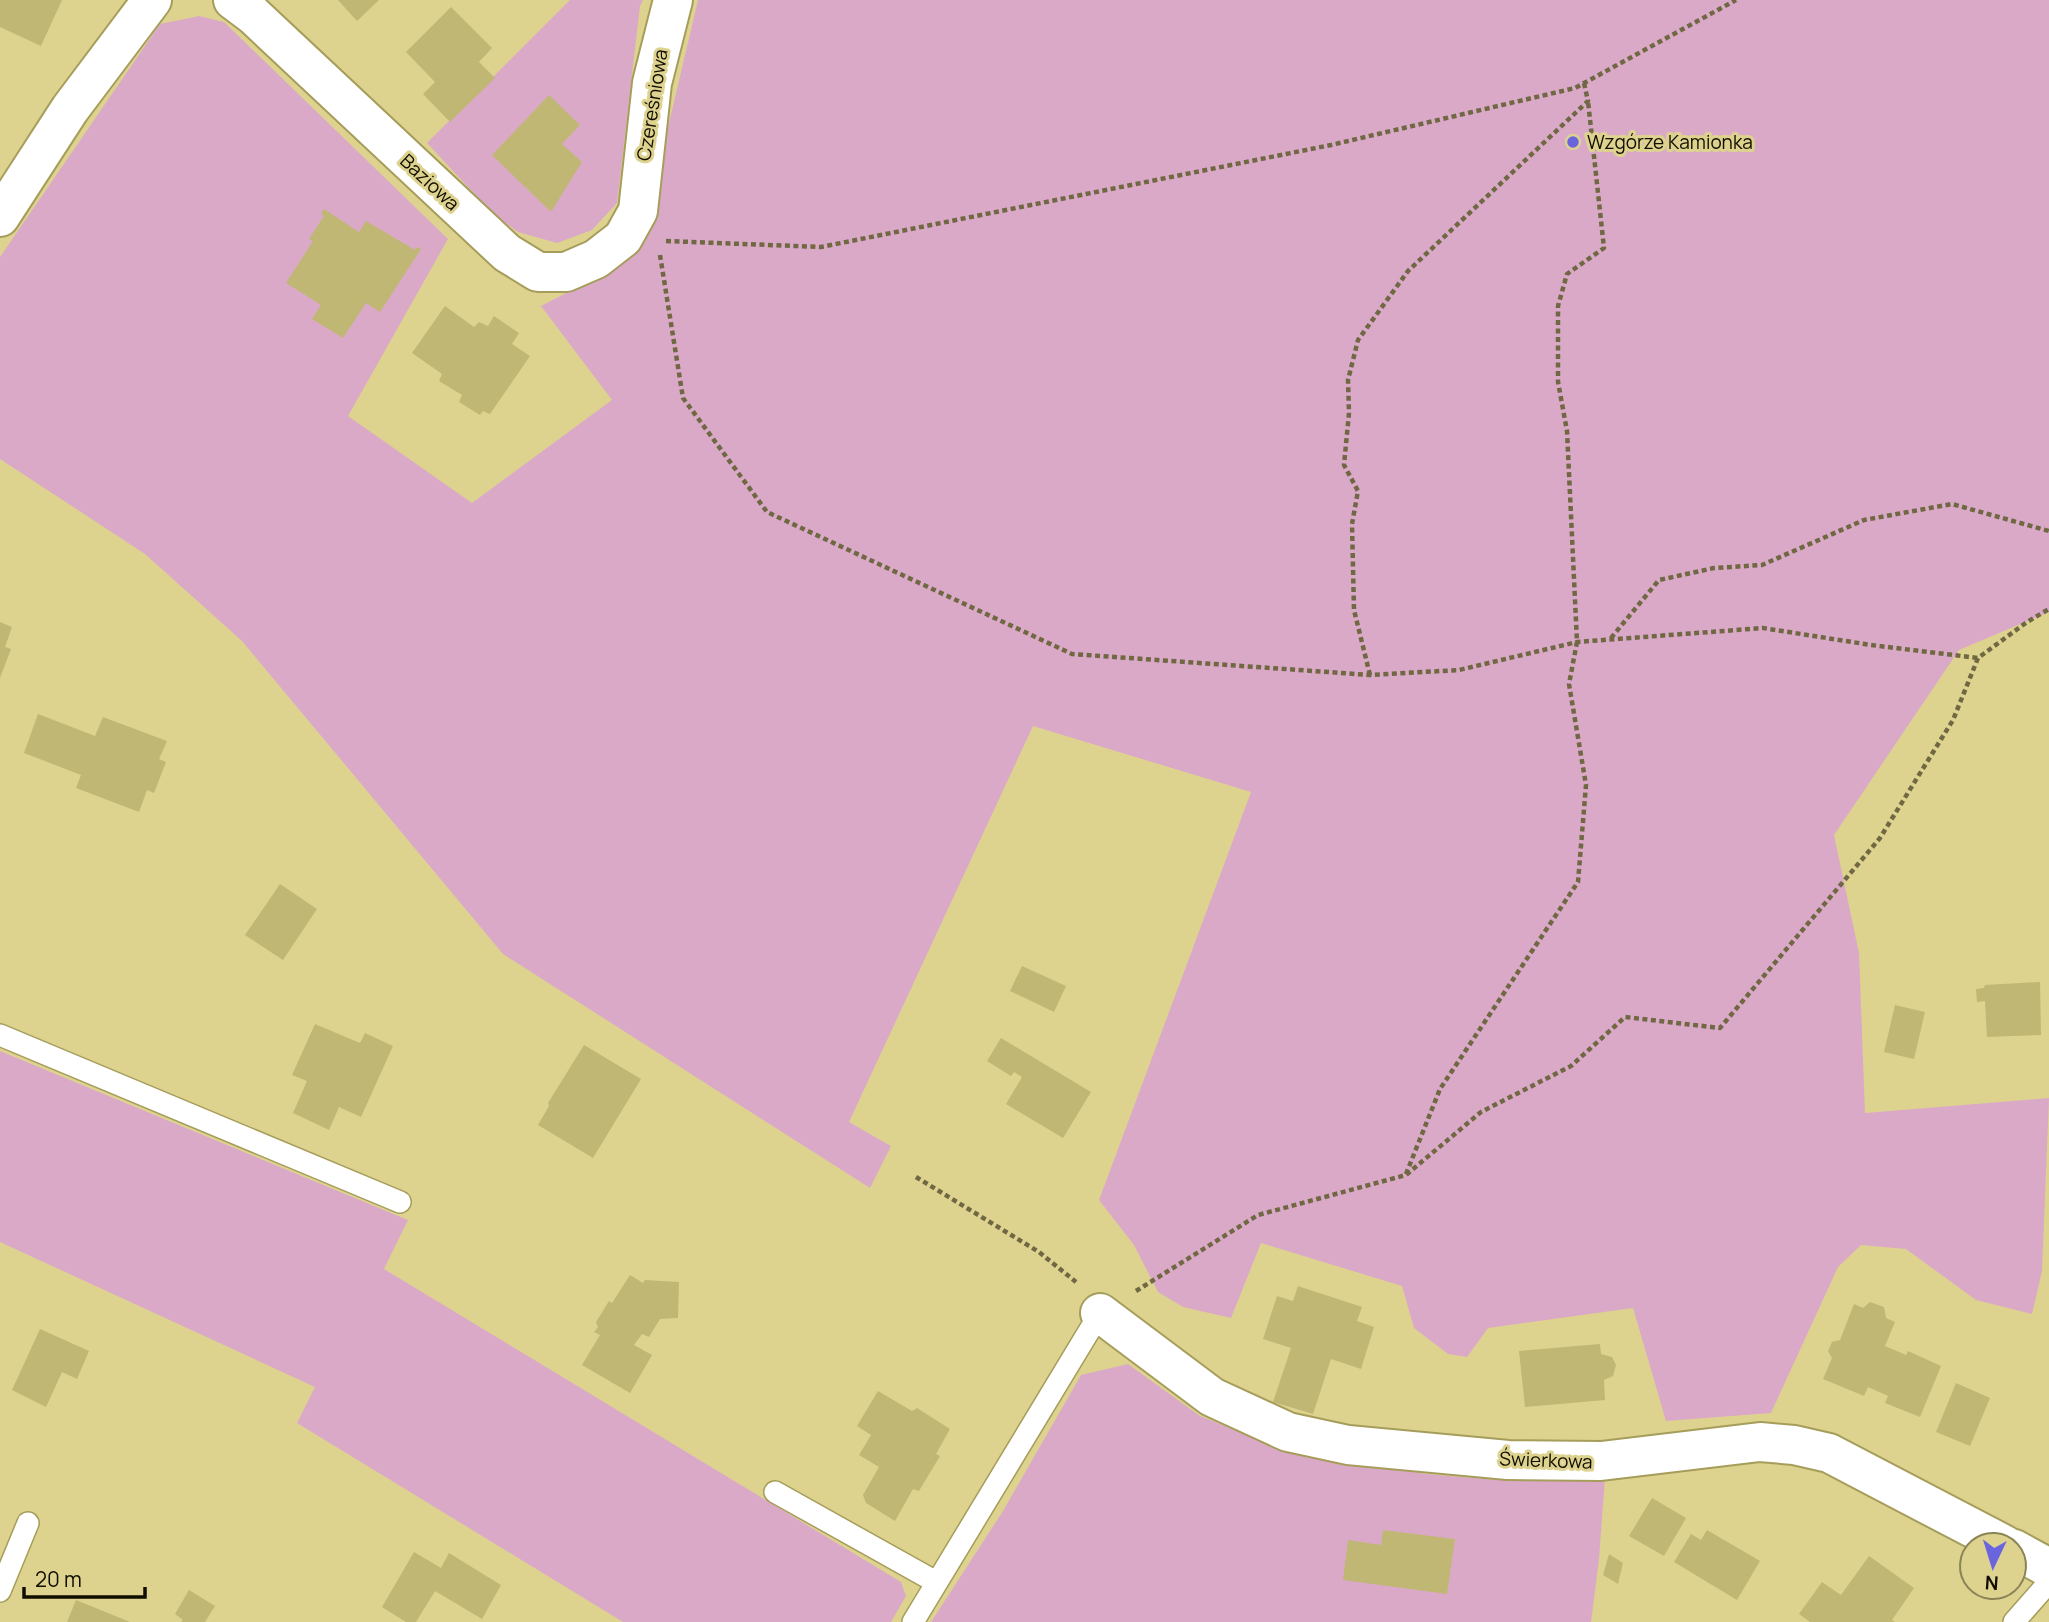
<svg xmlns="http://www.w3.org/2000/svg" width="2049" height="1622" font-family="Manrope,sans-serif">
  <style>
    .green { fill: #dba9c8 }
    .building { fill: #c0b774 }
    .lines { fill: none; stroke-linecap: round; stroke-linejoin: round }
    .lane-casing { stroke: #a69d5b; stroke-width: 24 }
    .street-casing { stroke: #a69d5b; stroke-width: 42 }
    .path { stroke: #6f6842; stroke-width: 4.5; stroke-dasharray: 5 3.5; stroke-linecap: butt }
    .lane { stroke: #fff; stroke-width: 21 }
    .street { stroke: #fff; stroke-width: 38 }
    .poi-dot { fill: #6a65df; stroke: #ddd38f; stroke-width: 2.5 }
    .labels { text-anchor: middle; dominant-baseline: central; stroke-width: 6; stroke-linejoin: round; paint-order: stroke }
    .street-label { font-size: 19px; fill: #110d00; stroke: #ddd38f }
    .poi-label { font-size: 19px; fill: #110d00; stroke: #ddd38f; text-anchor: start }
  </style>
  <rect width="100%" height="100%" fill="#ddd38f"/>
  <g class="green">
    <path d="M570,0h73l-3,6 -23,197 -25,27 -35,13 -39,-11 -25,-18 -66,-71z"/>
    <path d="M698,0h1351v612l-90,38 -125,185 25,118 6,160 184,-15 -7,173 -10,43 -56,-14 -70,-51 -45,-4 -23,22 -67,146 -105,8 -33,-113 -145,20 -21,29 -19,-3 -34,-26 -12,-42 -141,-43 -30,75 -48,-11 -25,-15 -24,-47 -35,-45 152,-408 -218,-66 -184,396 42,24 -21,42 -367,-234 -261,-313 -97,-87 -145,-95v-202l160,-233 39,-8 25,6 224,217 -100,177 124,87 140,-103 -71,-94 60,-31 56,-101z"/>
    <path d="M0,1051l408,169 -24,49 517,313 5,14 -15,26h-268l-326,-199 18,-36 -315,-145z"/>
    <path d="M1128,1364l72,52 90,36 136,22 71,6 108,-2 -6,81 -8,63h-660l72,-111 78,-136z"/>
  </g>
  <g class="building">
    <path d="M0,0h62l-21,46 -41,-19z"/>
    <path d="M338,0h41l-22,21z"/>
    <path d="M451,7l41,41 -13,14 16,16 -45,44 -27,-28 12,-12 -29,-30z"/>
    <path d="M549,95l31,30 -18,19 20,18 -31,50 -59,-57z"/>
    <path d="M324,209l35,23 7,-11 49,29 2,-3 4,2 -41,63 -14,-9 -23,35 -31,-19 9,-14 -35,-22 27,-42 -4,-2 15,-23 -3,-2z"/>
    <path d="M445,306l29,21 5,-5 9,4 6,-10 25,17 -7,11 18,12 -40,58 -7,-3 -3,4 -21,-13 3,-7 -23,-14 3,-7 -30,-21z"/>
    <path d="M0,622l12,5 -7,20 6,2 -11,29z"/>
    <path d="M38,714l57,22 8,-19 64,24 -8,18 7,3 -12,31 -7,-3 -8,22 -63,-24 5,-13 -57,-22z"/>
    <path d="M280,884l37,25 -34,51 -38,-25z"/>
    <path d="M1022,966l44,20 -12,26 -44,-21z"/>
    <path d="M2040,982l1,53 -54,2 -2,-36 -8,1 -1,-13 8,-1 1,-3z"/>
    <path d="M1895,1005l30,7 -11,47 -30,-7z"/>
    <path d="M315,1024l45,19 5,-10 28,13 -32,71 -22,-10 -10,23 -36,-17 14,-32 -15,-6z"/>
    <path d="M1001,1038l90,54 -28,46 -57,-34 16,-27 -8,-5 -3,4 -24,-15z"/>
    <path d="M584,1045l57,34 -48,79 -55,-33 11,-19 -1,-3z"/>
    <path d="M630,1275l13,8 2,-3 34,2 -1,36 -18,1 -11,18 -7,-3 -8,11 18,10 -22,38 -48,-28 18,-30 -6,-3 4,-5 -2,-5 13,-21 3,2z"/>
    <path d="M1298,1286l64,21 -5,14 17,6 -13,42 -30,-10 -18,55 -40,-12 18,-54 -28,-9 14,-43 16,5z"/>
    <path d="M1870,1302l14,5 2,11 9,4 -10,24 21,9 2,-4 33,15 -21,51 -35,-14 3,-7 -20,-9 -4,9 -41,-17 9,-21 -4,-7 4,-9 8,-2 14,-36 9,4z"/>
    <path d="M40,1329l49,22 -12,28 -15,-7 -16,35 -34,-17z"/>
    <path d="M1600,1344l1,10 11,3 4,8 -3,11 -9,4 1,20 -80,7 -6,-56z"/>
    <path d="M1956,1383l34,15 -20,48 -34,-14z"/>
    <path d="M878,1391l34,20 5,-3 33,21 -14,25 4,2 -21,35 -6,-2 -18,32 -29,-18 -3,-8 16,-28 -20,-12 12,-20 -14,-9z"/>
    <path d="M1652,1498l34,20 -22,38 -35,-20z"/>
    <path d="M1383,1530l72,9 -8,55 -104,-14 5,-40 33,5z"/>
    <path d="M1707,1530l53,31 -23,39 -63,-38 17,-28 10,6z"/>
    <path d="M414,1552l27,16 8,-15 52,32 -19,34 -47,-28 -19,31h-10l-24,-15z"/>
    <path d="M1609,1554l14,9 -5,21 -15,-9z"/>
    <path d="M1869,1556l45,32 -22,32 3,2h-85l-11,-8 23,-32 19,13z"/>
    <path d="M189,1590l26,16 -10,16h-24l2,-2 -8,-6z"/>
    <path d="M76,1600l54,22h-63z"/>
  </g>
  <g class="lines">
    <g class="lane-casing">
      <g id="lane">
        <path d="M0,1035l400,167"/>
        <path d="M775,1492l161,90"/>
        <path d="M0,1591l28,-68"/>
        <path d="M913,1622l187,-309"/>
        <path d="M2014,1622l35,-40"/>
      </g>
    </g>
    <g class="street-casing">
      <g id="street">
        <path d="M233,0l20,15 254,238 31,19h28l30,-13 27,-21 15,-27 14,-128 21,-83"/>
        <path d="M0,217l70,-108 82,-109"/>
        <path d="M1100,1313l112,84 76,35 60,13 160,15 93,1 159,-19 34,3 35,8 176,92"/>
        <path d="M2014,1549l35,19"/>
      </g>
    </g>
    <g class="path">
      <path d="M666,241l155,6 510,-102 244,-57 161,-88"/>
      <path d="M660,255l23,143 84,114 305,142 298,21 89,-5 118,-28 186,-14 108,17 107,13"/>
      <path d="M1611,638l48,-58 55,-12 48,-3 102,-45 88,-16 97,27"/>
      <path d="M1370,675l-16,-65 -2,-86 6,-33 -14,-26 5,-52 -1,-33 10,-40 50,-69 180,-170 -4,-18"/>
      <path d="M1406,1174l34,-85 138,-207 8,-97 -17,-101 8,-42 -10,-211 -9,-49v-76l9,-32 37,-26 -16,-147"/>
      <path d="M916,1177l123,75 37,30"/>
      <path d="M1136,1291l122,-76 148,-40 75,-63 90,-46 54,-49 95,11 160,-190 73,-118 25,-62 49,-36 22,-13"/>
    </g>
    <use href="#lane" class="lane"/>
    <use href="#street" class="street"/>
  </g>
  <circle class="poi-dot" cx="1573" cy="142" r="7"/>
  <g class="labels">
    <g class="street-label">
      <text transform="translate(652 105) rotate(-81)">Czereśniowa</text>
      <text transform="translate(430 182) rotate(43)">Baziowa</text>
      <text transform="translate(1546 1460) rotate(2)">Świerkowa</text>
    </g>
    <g class="poi-label">
      <text x="1587" y="142">Wzgórze Kamionka</text>
    </g>
  </g>
  <g transform="translate(1993 1566) rotate(184)"><circle r="33" fill="#ddd38f" stroke="#8b8456" stroke-width="2"/>
  <path d="M0-5L12 26L0 18L-12 26Z" fill="#6a65df"/>
  <text y="-10" font-size="19" font-weight="bold" text-anchor="middle" fill="#110d00">N</text>
  </g>
  <path d="M24 1587v10h121v-10" fill="none" stroke="#110d00" stroke-width="3.5"/>
  <text x="35" y="1587" font-size="21" fill="#110d00" stroke="#ddd38f" stroke-width="5" paint-order="stroke">20 m</text>
</svg>
